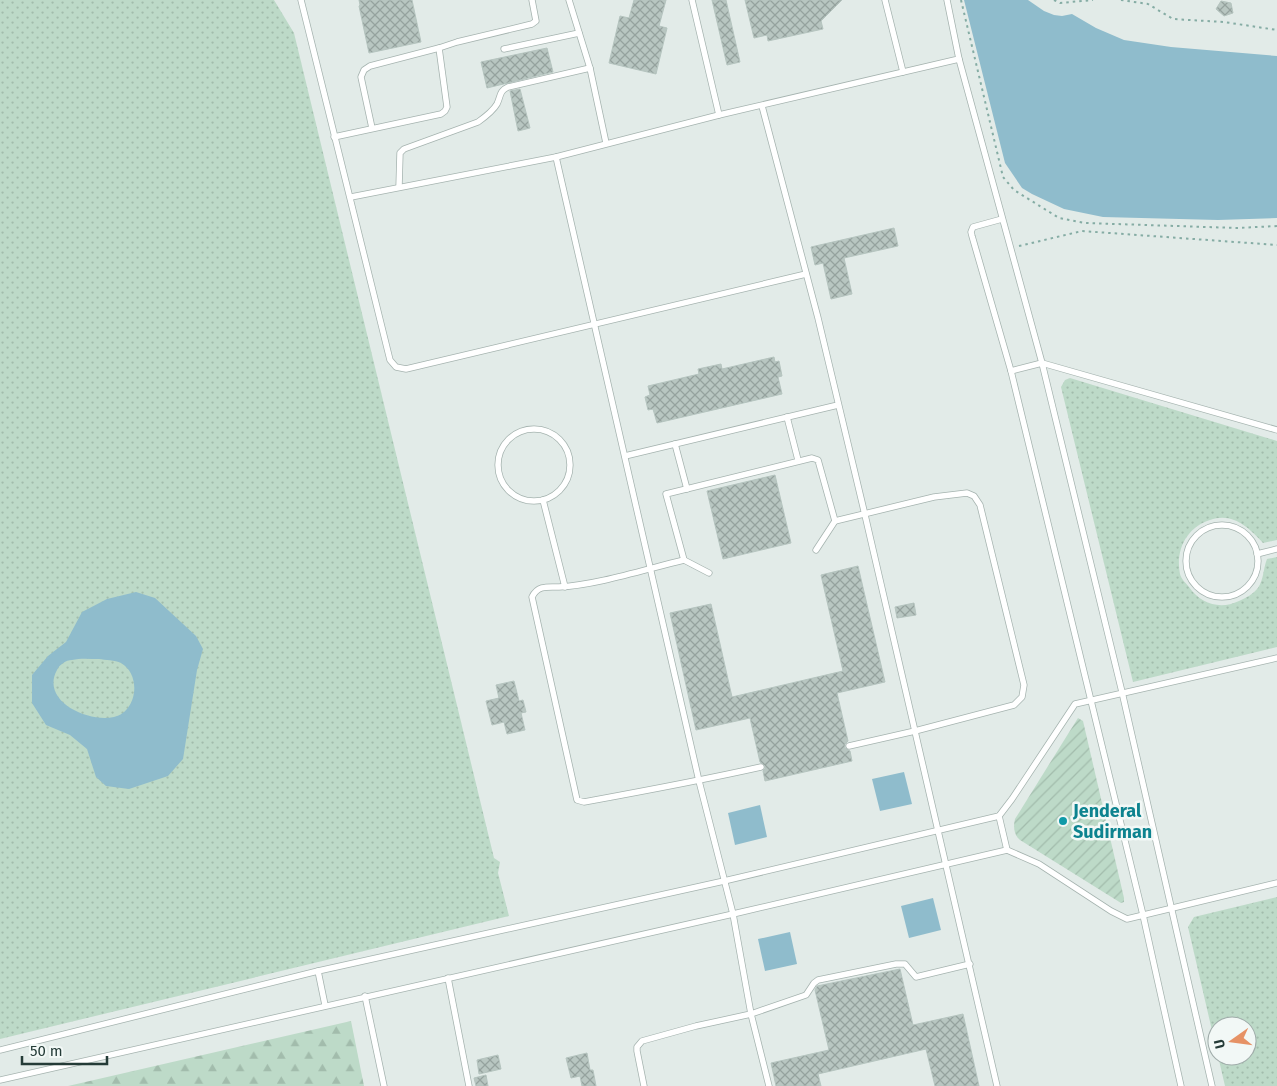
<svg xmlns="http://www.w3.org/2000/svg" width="1277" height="1086" font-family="'Fira Sans',sans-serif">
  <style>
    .grass { fill: url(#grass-dots) }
    .forest { fill: url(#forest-firs) }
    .garden { fill: url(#garden-furrows) }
    .water { fill: #8fbccc; fill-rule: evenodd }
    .building { fill: url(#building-cross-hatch); stroke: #b5c4bf }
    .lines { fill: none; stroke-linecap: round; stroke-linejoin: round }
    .lane-casing { stroke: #a5b3af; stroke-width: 7 }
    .path { stroke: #85aca4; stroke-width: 2; stroke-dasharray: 2.5 4; stroke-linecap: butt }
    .lane { stroke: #fff; stroke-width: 5.5 }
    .culture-dot { fill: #0f9aa8; stroke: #f2f8f6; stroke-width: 2 }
    .labels { text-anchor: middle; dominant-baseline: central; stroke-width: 5; stroke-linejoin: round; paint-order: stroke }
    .culture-label { font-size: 18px; font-weight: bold; fill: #0d838f; stroke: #f2f8f6; text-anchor: start }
  </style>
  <defs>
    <pattern id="grass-dots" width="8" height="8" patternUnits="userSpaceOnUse" patternTransform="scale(1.25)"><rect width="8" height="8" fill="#bddac8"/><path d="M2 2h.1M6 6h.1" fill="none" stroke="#a2bcac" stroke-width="1.8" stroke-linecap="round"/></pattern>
    <pattern id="forest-firs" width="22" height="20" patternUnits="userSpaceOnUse" patternTransform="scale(1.25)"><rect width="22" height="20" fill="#bddac8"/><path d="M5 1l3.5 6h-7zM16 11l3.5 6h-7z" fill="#a2bcac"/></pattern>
    <pattern id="garden-furrows" width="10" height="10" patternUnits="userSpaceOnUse" patternTransform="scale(1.25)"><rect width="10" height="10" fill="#bddac8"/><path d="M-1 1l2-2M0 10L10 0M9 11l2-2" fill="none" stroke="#a2bcac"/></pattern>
    <pattern id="building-cross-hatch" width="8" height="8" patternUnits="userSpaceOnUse" patternTransform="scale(1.25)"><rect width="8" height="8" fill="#b8c6c1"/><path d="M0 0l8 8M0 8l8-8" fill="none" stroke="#95a29e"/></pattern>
  </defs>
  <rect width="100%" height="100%" fill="#e2ebe8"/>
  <g class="grass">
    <path d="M0,0h274l20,33 200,825 6,4 -2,11 11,43 -509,123z"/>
    <path d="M1070,378l207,63v99l-14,3c-14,-15 -30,-31 -53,-23 -23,7 -35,30 -30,54 1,5 6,9 9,13 12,17 31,23 50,14 7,-3 14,-7 19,-13 6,-9 5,-19 9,-29l10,-2v90l-144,35 -72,-295 4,-7z"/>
    <path d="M1277,897v189h-52l-7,-30h29v-30h-30v26l-29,-125 6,-10z"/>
  </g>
  <path class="forest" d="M351,1021l13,65h-296z"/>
  <path class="garden" d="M1078,718l5,3 41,177v4l-3,1 -101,-63c-6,-5 -7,-13 -5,-21z"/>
  <g class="water">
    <path d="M964,0h64l16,11 10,4 8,1 10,-2 24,14 28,12 47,7 106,9v162l-59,2 -115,-3 -39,-8 -32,-15 -10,-6 -17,-25z"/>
    <path d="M136,592l19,6 41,38 7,13 -6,21 -14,89 -15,17 -39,13 -23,-3 -10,-9 -9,-28 -17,-14 -24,-10 -14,-22v-28l16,-19 18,-14 16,-30 25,-13zM99,659c6,1 16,1 22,4 21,12 16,49 -7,54 -26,6 -74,-16 -57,-47 2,-5 9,-10 15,-10 8,-2 18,-1 27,-1z"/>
    <path d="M904,772l8,32 -32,7 -8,-32z"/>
    <path d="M760,805l7,32 -32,8 -7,-32z"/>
    <path d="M933,898l8,32 -32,8 -8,-32z"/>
    <path d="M790,932l7,32 -32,7 -7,-32z"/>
  </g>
  <g class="building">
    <path d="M359,0h53l9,42 -52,11 -10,-47 1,-1z"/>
    <path d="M634,0h32l-7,26 8,2 -11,46 -47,-11 11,-47 9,2z"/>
    <path d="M712,0h14l14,62 -13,3z"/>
    <path d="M745,0h97l-21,21 2,8 -55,12 -1,-6 -13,3z"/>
    <path d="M1221,1l10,2 2,10 -9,3 -8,-7z"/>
    <path d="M547,48l6,24 -66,16 -6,-26z"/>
    <path d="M520,89l10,39 -12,3 -8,-40z"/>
    <path d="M894,228l4,18 -54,12 8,36 -21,5 -8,-36 -8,2 -4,-18z"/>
    <path d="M774,357l1,5 4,-1 3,15 -4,1 4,17 -125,29 -4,-14 -5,1 -3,-13 5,-2 -2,-9 51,-12 -1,-5 23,-5 1,5z"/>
    <path d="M775,475l16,68 -68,16 -16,-68z"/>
    <path d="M858,566l27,116 -48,11 11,48 -3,3v4l5,3 2,10 -87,20 -2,-10 2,-2v-3l-5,-4 -10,-44 -54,12 -26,-117 41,-9 21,93 111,-26 -22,-96z"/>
    <path d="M914,603l2,12 -19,3 -2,-11z"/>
    <path d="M514,681l5,20 4,-1 3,12 -5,1 4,17 -18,4 -3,-12 -12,3 -6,-24 13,-3 -3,-13z"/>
    <path d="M900,969l13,56 50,-11 16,72h-44l-9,-37 -108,25 3,12h-45l-5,-23 58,-13 -14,-60 2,-4z"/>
    <path d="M587,1053l3,17h3l3,16h-14l-2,-10 -9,2 -5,-20z"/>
    <path d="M498,1055l3,14 -22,5 -2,-14z"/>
    <path d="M486,1075l2,11h-12l-2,-8z"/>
  </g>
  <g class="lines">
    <g class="lane-casing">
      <g id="lane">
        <path d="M301,0l89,360 6,7 10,2 400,-95"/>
        <path d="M569,0l21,68 16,75"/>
        <path d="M692,0l27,115"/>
        <path d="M885,0l18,72"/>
        <path d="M504,49l75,-16"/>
        <path d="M959,59l83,304 80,329 90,394"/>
        <path d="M762,106l56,212 47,197 132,571"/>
        <path d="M372,128l-11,-51 3,-7 6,-4 69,-18"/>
        <path d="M334,137l107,-23 4,-3 2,-4 -8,-59 18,-6 75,-18 4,-3 -4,-21"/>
        <path d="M556,157l143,624 34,133 18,100 18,72"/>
        <path d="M399,187l1,-34 4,-4 74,-27c7,-5 15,-11 19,-18 4,-8 2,-13 11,-17l82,-19"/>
        <path d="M351,197l205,-40 163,-42 240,-56 -12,-59"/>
        <path d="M1002,219l-29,8 -2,5 1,4 39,135 132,544 38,171"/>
        <path d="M1011,371l31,-8 235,67"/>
        <path d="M787,417l11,43"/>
        <circle cx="534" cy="465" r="36"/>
        <path d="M675,444l12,45"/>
        <path d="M625,456l213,-51"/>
        <path d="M543,500l22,87"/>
        <circle cx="1222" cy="561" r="36"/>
        <path d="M816,550l19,-29"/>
        <path d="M1257,554l20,-5"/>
        <path d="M684,560l25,13"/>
        <path d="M761,767c-58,13 -117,24 -177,35l-7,-2 -45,-203c6,-12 16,-10 27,-10 38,-2 87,-18 125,-27l-18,-66 146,-36 6,2 17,61 99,-24 33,-4 7,3 6,9 44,180 -2,12 -8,8 -99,26 -66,15"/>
        <path d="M999,816l8,34"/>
        <path d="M318,971l7,34"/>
        <path d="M448,978l21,108"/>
        <path d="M365,996l19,90"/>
        <path d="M0,1050l318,-79 406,-90 275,-65 13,-17 63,-95 202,-46"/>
        <path d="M0,1080l733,-166 274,-64 32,14 72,47 16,8 150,-36"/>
        <path d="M644,1086l-7,-35v-4l5,-6 54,-15 55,-12 55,-19 8,-12 4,-3 78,-16h9l11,13 54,-13"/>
      </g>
    </g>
    <g class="path">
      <path d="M961,0l42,177 11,13 45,28 26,5 152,5 40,-2"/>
      <path d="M1054,0l6,3 33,-3"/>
      <path d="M1121,0l27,4 25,15 51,3 53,8"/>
      <path d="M1019,246l63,-15 195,14"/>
    </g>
    <use href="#lane" class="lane"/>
  </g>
  <circle class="culture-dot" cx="1063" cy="821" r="5"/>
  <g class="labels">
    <g class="culture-label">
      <text x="1073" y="811">Jenderal<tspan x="1073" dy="21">Sudirman</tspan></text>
    </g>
  </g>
  <g transform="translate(1232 1041) rotate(256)"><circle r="24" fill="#f2f8f6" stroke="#a0acaa"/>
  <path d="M0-4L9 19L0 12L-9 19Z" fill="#e69265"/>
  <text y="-8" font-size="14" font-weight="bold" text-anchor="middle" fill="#243b37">U</text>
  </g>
  <path d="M22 1056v8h85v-8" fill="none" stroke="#243b37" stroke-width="2.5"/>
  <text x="30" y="1056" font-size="15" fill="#243b37" stroke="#f2f8f6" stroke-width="4" paint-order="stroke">50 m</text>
</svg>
